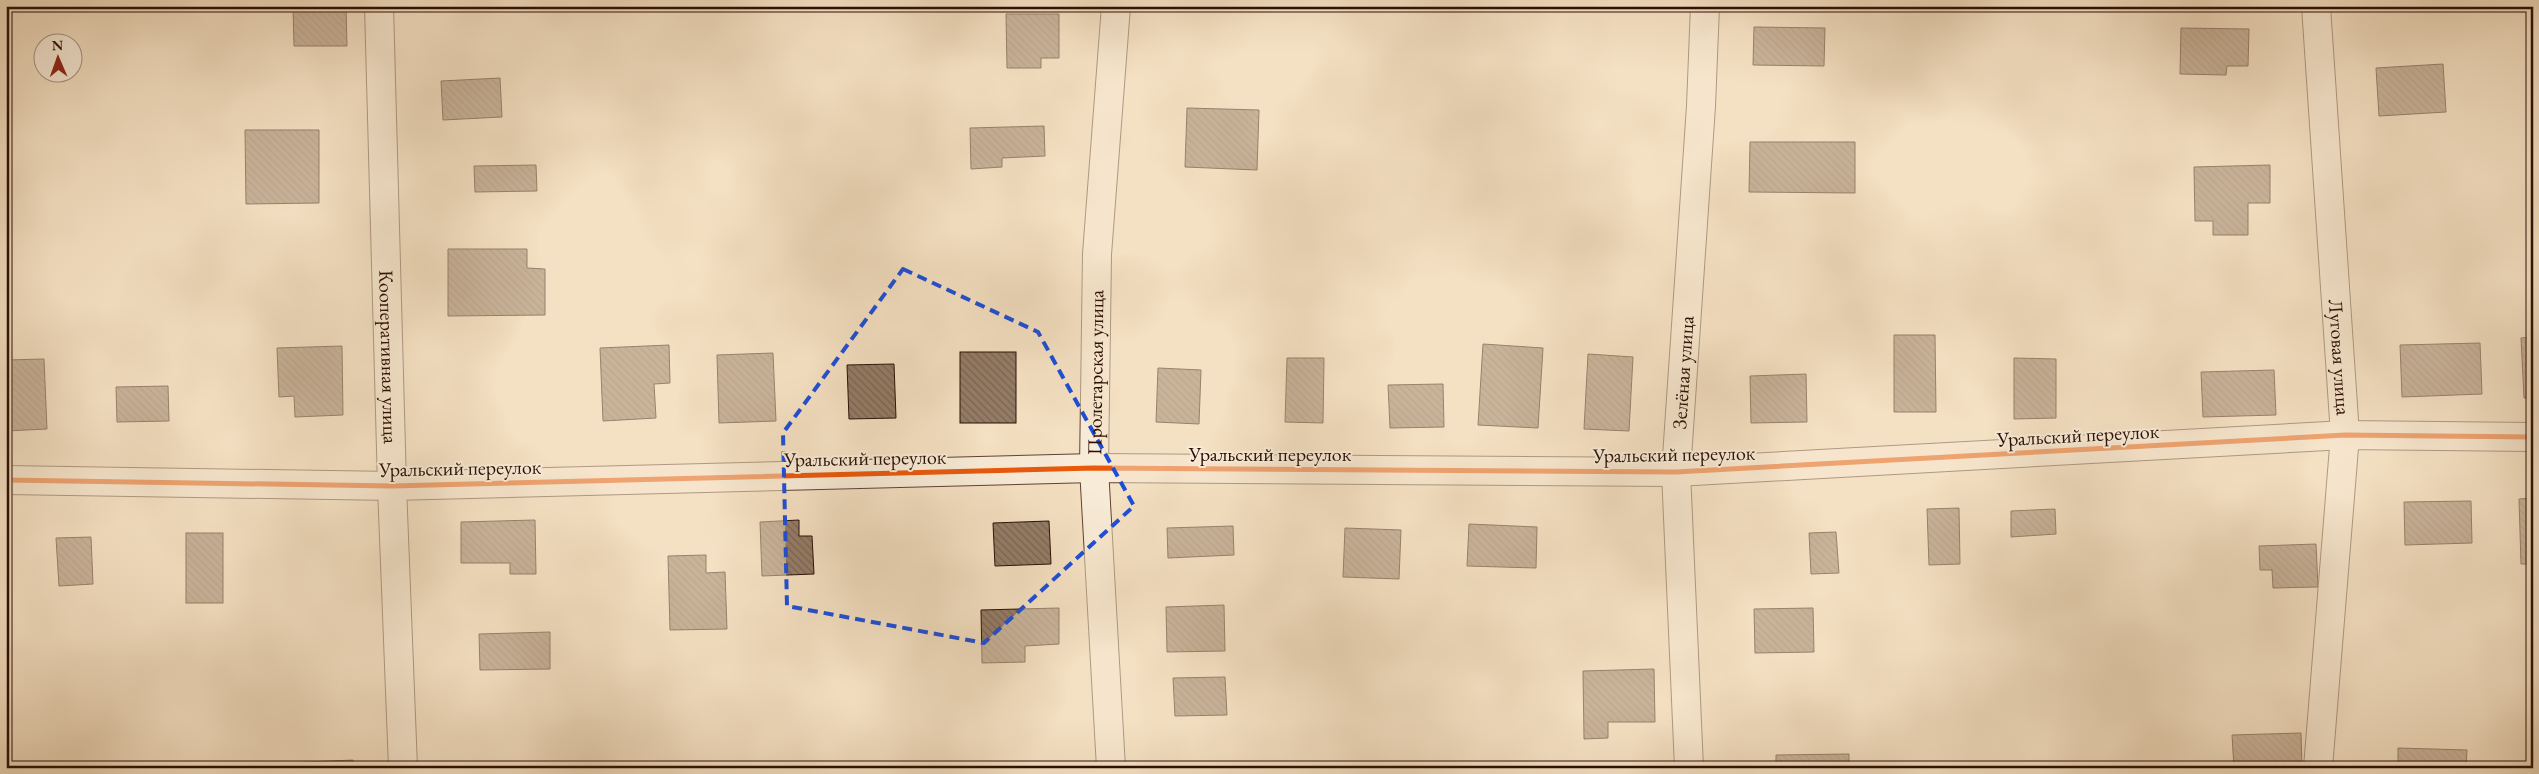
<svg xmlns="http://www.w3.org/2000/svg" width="2539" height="774" font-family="'EB Garamond',serif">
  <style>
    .building { fill: url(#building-back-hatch); stroke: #2b0f04 }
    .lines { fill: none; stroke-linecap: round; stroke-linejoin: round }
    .minor-casing { stroke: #5d4334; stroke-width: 30 }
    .minor { stroke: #f8ebd7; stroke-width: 28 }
    .cycleway-casing { stroke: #f8ebd7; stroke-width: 8 }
    .cycleway { stroke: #e8590c; stroke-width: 5 }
    .marked { fill: none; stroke: #1d4ed8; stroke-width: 4; stroke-dasharray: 10 6; stroke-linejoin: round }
    .labels { text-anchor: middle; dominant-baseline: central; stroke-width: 4; stroke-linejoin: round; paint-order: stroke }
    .street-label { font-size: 20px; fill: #2b0f04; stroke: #f8ebd7 }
  </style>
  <defs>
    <pattern id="building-back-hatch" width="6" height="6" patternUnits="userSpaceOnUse" patternTransform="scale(1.25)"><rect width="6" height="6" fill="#947c67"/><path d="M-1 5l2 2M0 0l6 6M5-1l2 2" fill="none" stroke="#796453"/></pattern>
  </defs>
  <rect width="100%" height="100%" fill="#f4e0c2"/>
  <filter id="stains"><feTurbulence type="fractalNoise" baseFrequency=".004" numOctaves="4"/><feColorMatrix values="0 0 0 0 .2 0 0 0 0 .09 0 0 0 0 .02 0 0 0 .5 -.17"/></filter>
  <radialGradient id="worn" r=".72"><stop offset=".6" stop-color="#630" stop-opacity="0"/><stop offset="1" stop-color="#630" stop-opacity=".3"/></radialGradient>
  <g class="building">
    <path d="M293,6h53l1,40h-53z"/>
    <path d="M1006,14h53v44h-18v10h-34z"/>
    <path d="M1754,27l71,1 -1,38 -71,-1z"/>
    <path d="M2181,28l68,1 -1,37h-21l-1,9 -46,-1z"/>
    <path d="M2443,64l3,48 -67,4 -3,-48z"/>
    <path d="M500,78l2,39 -59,3 -2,-39z"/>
    <path d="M1187,108l72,2 -2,60 -72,-3z"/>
    <path d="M1044,126l1,30 -43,2v9l-31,2 -1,-41z"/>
    <path d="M245,130h74v73l-73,1z"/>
    <path d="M1750,142h105v51l-106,-1z"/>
    <path d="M536,165l1,26 -62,1 -1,-26z"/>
    <path d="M2270,165v38h-22v32h-35v-14h-18l-1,-54z"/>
    <path d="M448,249h79v19l18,1v46l-97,1z"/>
    <path d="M1894,335h41l1,77h-42z"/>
    <path d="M2533,337v61h-9l-3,-60z"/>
    <path d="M2480,343l2,51 -80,3 -2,-52z"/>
    <path d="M1483,344l60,4 -5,80 -60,-3z"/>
    <path d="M669,345l1,38 -16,1 2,34 -53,3 -3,-73z"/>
    <path d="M342,346l1,69 -48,2 -1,-21 -15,1 -2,-49z"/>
    <rect x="960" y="352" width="56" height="71"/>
    <path d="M773,353l3,68 -57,2 -2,-68z"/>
    <path d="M1588,354l45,3 -4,74 -45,-2z"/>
    <path d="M1287,358h37l-1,65 -38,-1z"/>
    <path d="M2014,358l42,1v59l-42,1z"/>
    <path d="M44,359l3,70 -41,2v-71z"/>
    <path d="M894,364l2,54 -47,1 -2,-54z"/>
    <path d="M1158,368l43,2 -2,54 -43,-2z"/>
    <path d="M2274,370l2,45 -73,2 -2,-45z"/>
    <path d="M1806,374l1,48 -56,1 -1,-47z"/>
    <path d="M1443,384l1,43 -54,1 -2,-43z"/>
    <path d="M168,386l1,35 -52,1 -1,-35z"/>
    <path d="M2533,498v66h-12l-2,-65z"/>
    <path d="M2471,501l1,42 -67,2 -1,-43z"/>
    <path d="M1959,508l1,56 -31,1 -2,-56z"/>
    <path d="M2055,509l1,25 -45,3v-26z"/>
    <path d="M535,520l1,54h-26v-11h-49v-41z"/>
    <path d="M799,520v16h13l2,38 -52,2 -2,-54z"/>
    <path d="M1049,521l2,43 -56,2 -2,-43z"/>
    <path d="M1469,524l68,3 -1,41 -69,-2z"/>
    <path d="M1233,526l1,29 -66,3 -1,-30z"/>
    <path d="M1345,528l56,2 -2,49 -56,-2z"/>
    <path d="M1836,532l3,41 -28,1 -2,-41z"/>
    <rect x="186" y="533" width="37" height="70"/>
    <path d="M91,537l2,47 -34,2 -3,-48z"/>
    <path d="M2316,544l2,43 -45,1 -1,-18h-12l-1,-24z"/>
    <path d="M706,555v18l19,-1 2,57 -57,1 -2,-74z"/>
    <path d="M1224,605l1,46 -58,1 -1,-45z"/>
    <path d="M1059,608v36l-34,2v16l-43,1 -1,-53z"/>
    <path d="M1813,608l1,44 -59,1 -1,-44z"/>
    <path d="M550,632v37l-70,1 -1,-36z"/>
    <path d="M1654,669l1,53h-47v16l-24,1 -1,-68z"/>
    <path d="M1225,677l2,38 -52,1 -2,-38z"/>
    <path d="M2301,733l1,35h-68l-2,-33z"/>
    <path d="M2398,748l69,2 -1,18h-68z"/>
    <path d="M1849,754v14h-73v-13z"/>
    <path d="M353,760v8h-68v-5z"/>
    <path d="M1243,765v3h-71v-2z"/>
  </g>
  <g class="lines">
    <g class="minor-casing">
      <g id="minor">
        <path id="s1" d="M379,6l13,480 11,282"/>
        <path id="s2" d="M2316,6l29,429 -27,333"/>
        <path d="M6,480l386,6 702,-18 582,4 669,-37 188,2"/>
        <path id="s3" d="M1111,768l-17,-300 3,-214 19,-248"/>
        <path id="s4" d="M1689,768l-13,-296 25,-366 4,-100"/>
      </g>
    </g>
    <use href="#minor" class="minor"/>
    <g class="cycleway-casing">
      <path id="cycleway" d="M6,480l386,6 702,-18 582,4 669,-37 188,2"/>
    </g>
    <use href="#cycleway" class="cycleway"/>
  </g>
  <path d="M0 0H2539V774H0ZM903,269l135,63 96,174 -150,137 -197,-37 -4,-173z" fill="#f4e0c2" fill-opacity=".55" fill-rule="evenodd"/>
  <path class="marked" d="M903,269l135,63 96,174 -150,137 -197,-37 -4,-173z"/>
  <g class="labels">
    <g class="street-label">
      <text stroke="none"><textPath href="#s1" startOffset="351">Кооперативная улица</textPath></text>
      <text stroke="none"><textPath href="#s2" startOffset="352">Луговая улица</textPath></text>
      <text stroke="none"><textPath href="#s3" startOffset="396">Пролетарская улица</textPath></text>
      <text stroke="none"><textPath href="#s4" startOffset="396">Зелёная улица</textPath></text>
      <text transform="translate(2078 435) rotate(-3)">Уральский переулок</text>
      <text x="1270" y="454">Уральский переулок</text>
      <text transform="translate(1674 454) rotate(-1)">Уральский переулок</text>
      <text transform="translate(865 458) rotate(-1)">Уральский переулок</text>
      <text transform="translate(460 468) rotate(-1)">Уральский переулок</text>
    </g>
  </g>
  <rect width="2539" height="774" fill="none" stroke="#f4e0c2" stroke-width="25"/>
  <rect x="8" y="8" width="2524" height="759" fill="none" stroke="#2b0f04" stroke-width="2.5"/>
  <rect x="12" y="12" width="2514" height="749" fill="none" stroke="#2b0f04"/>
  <g transform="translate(58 58) rotate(358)"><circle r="24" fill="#f8ebd7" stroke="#a69383"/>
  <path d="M0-4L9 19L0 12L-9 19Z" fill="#8f2418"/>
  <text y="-8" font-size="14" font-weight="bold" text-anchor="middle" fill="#2b0f04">N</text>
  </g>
  <rect width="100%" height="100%" filter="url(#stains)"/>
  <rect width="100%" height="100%" fill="url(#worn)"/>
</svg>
